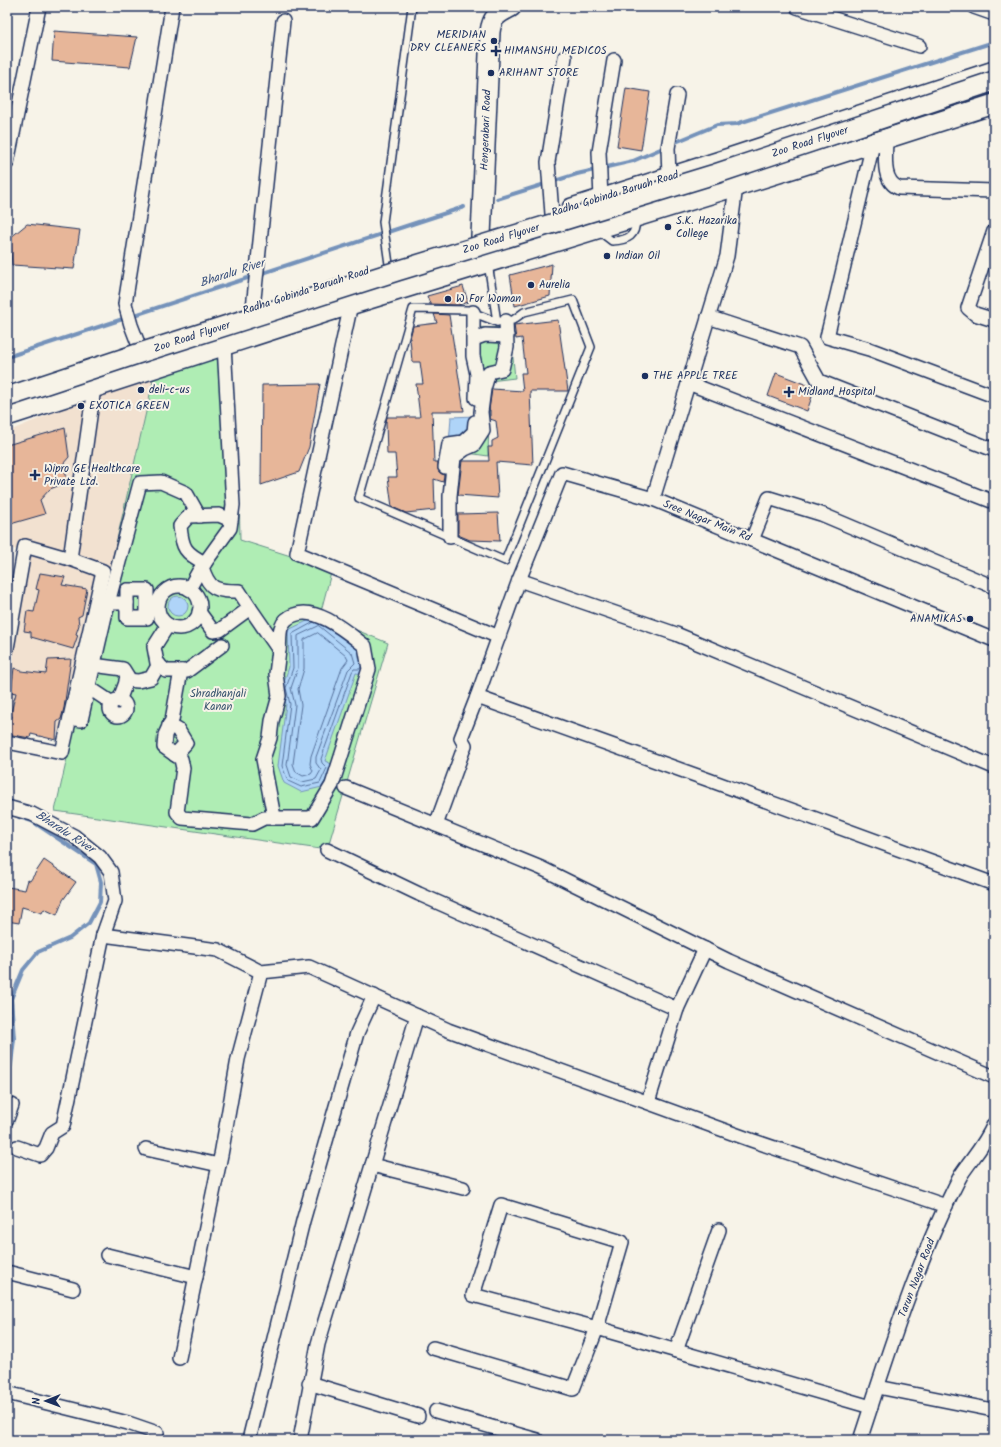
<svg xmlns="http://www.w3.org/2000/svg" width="1001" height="1447" font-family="Kalam,sans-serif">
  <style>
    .built { fill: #f2e1d0 }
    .green { fill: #afedb4; stroke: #658e89 }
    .water { fill: #afd4f8; stroke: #7492ba }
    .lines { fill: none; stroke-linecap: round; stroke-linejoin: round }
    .shore { stroke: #56719c; stroke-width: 1 }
    .stream { stroke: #7492ba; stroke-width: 4 }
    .building { fill: #e7b699; stroke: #1b2f5e }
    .lane-casing { stroke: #1b2f5e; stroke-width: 10 }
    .street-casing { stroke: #1b2f5e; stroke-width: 16 }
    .secondary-casing { stroke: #1b2f5e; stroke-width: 22 }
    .lane { stroke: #f7f3e8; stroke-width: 7 }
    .street { stroke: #f7f3e8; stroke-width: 13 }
    .secondary { stroke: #f7f3e8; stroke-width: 19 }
    .secondary-bridge-casing { stroke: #1b2f5e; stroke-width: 22; stroke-linecap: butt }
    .secondary-bridge { stroke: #f7f3e8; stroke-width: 19 }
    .poi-dot { fill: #1b2f5e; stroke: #f7f3e8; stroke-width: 1.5 }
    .labels { text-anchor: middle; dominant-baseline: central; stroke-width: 4; stroke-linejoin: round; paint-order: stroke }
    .poi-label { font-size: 11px; fill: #1b2f5e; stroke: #f7f3e8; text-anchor: start }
    .street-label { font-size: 11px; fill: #1b2f5e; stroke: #f7f3e8 }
    .park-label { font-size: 11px; fill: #39556f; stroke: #f7f3e8 }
    .water-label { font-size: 12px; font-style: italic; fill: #39507d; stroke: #f7f3e8 }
  </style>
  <rect width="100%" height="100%" fill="#f7f3e8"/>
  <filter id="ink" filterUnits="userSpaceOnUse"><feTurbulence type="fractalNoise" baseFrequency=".025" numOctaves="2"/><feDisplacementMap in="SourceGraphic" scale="8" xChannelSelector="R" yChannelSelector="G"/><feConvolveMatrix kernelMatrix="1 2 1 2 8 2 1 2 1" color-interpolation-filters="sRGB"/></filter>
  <g filter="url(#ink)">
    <path class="built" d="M155,374l-45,195 -11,3 -37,161 -55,-11v-69l17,-102 -17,-3v-116l79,-33z"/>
    <g class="green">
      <path d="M467,327l43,1 5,50 -25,3 -2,75 -34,-5 20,-19 3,-58z"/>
      <path d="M230,332l9,155 1,53 92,29 -12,46 68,28 -61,207 -272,-39 104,-456z"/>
    </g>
    <g class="water">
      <path d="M475,416l-1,16 -25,12 2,-27z"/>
      <circle cx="178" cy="606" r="10"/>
      <path d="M320,615l40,33 8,27 -12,-2 -31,88 9,4 -12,22 -21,5 -17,-9 -6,-17 8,-62 -4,-16 7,-21 -1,-37z"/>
    </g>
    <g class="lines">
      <g class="shore">
        <path d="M314,622l-22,12 1,34 -7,20 4,16 -8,62 6,15 13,6 19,-4 7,-15 -5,-5 -1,-4 31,-87 2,-3h6l1,-2"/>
        <path d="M319,626l33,27 3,10 -7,7 -32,87v6l5,7 -5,9 -14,3 -11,-5 -4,-12 8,-60 -4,-17 7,-20v-32z"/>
        <path d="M318,633l28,23 2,4 -6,8 -31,88 -1,8 3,7 -2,3 -8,2 -7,-4 -3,-8 8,-59 -3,-16 6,-20v-29z"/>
      </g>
      <g class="stream">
        <path d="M671,144l46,-19 19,-1 258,-82"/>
        <path d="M497,199l80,-25 56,-13 32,-14"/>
        <path d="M7,357l457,-150"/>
        <path d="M7,1079l4,-15 3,-25 -3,-40 12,-29 15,-18 32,-14 19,-15 11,-21 1,-20 -5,-18 -64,-43 -13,-4"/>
      </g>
    </g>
    <g class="building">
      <path d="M54,31l83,6 -7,30 -78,-6z"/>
      <path d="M626,88l24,4 -9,58 -24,-4z"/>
      <path d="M27,224l53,6 -6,39 -62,-4 -2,-27z"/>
      <path d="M552,264l-2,32 -35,10 -5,-31z"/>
      <path d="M463,286l5,16 -10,3 -28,-1 -3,-8z"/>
      <path d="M434,314l15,1 15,96h-32l2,51h4v8l2,3 4,2 -1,7 -9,-3 1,31 -29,3 -14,-6 -4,-30h9l-2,-23h-8l-1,-32 1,-5h33l-4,-33h7l-3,-22h-8l-2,-24 3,-12 24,-3z"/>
      <path d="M558,320l10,71h-38l3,74 -37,-3 2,36 -40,-3 4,-34h27l-1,-14h4v-6l6,-3 -2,-17 -6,-2v-9h-1l3,-21 31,2 -2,-18h5l-4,-35 -6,1 -2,-14z"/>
      <path d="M776,373l39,15 -8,23 -39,-15z"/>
      <path d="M320,384l-11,63 -10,25 -38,13 1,-100z"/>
      <path d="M65,428l4,29 -6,7 5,18 -18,7 -10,11 5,14 -38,11v-80z"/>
      <path d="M498,513l2,28 -30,-1 -12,-5v-21z"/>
      <path d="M40,573l25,4 -3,8 25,4 -5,26 -4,2 1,8 -3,9 2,1 -5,14 -42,-12v-5l-7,-1 3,-20 7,1 5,-22 -3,-1z"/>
      <path d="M71,659l-7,49 -3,11 -4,3 -1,18 -25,-6 -1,4 -23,-4 5,-18h-2l6,-23 -5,-1 3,-24 7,3 25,3 2,-14z"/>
      <path d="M44,860l32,22 -13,18 -6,15 -13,-6 -2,4 -20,-6 -3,16 -12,-2 1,-34 17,3 3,-10 2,1z"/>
    </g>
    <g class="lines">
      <g class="lane-casing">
        <g id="lane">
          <path d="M599,231l13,10c17,-1 24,-5 24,-22"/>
          <path d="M488,263l9,59"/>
          <path d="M389,264l-6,-42 29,-215"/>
          <path d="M573,300l18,47 -86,214 -146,-63 54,-189 55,1 11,5 18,7 16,-2 11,-8z"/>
        </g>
      </g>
      <g class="street-casing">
        <g id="street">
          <path d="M797,7l122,39"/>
          <path d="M974,7l20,7"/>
          <path d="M886,139c0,16 -5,42 13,49l95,3"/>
          <path d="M873,144l-46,193 42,12 125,47"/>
          <path d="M7,163l32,-156"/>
          <path d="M669,177l-1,-29 9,-53"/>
          <path d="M736,186l-9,70 -74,243 341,141"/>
          <path d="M601,199l-2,-47 15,-92"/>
          <path d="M552,214l-4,-52 17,-105"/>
          <path d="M994,231l-26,77 7,6 19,6"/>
          <path d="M351,304l-54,249 202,84"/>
          <path d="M253,308l30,-287"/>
          <path d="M473,312v44l4,18 -1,24"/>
          <path d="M708,317l92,30 19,34 175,69"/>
          <path d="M474,339l11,-4 22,1"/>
          <path d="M139,346l-8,-21 -6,-21 47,-297"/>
          <path d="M688,383l306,119"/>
          <path d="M445,467l4,-23 14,-2 11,-10 1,-10"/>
          <path d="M450,537v-41l4,-39 11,-8 9,-4 9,-14 -2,-19 3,-23 5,-17 13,-3 5,-22 -1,-26"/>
          <path d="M752,540l17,-42 52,16 173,73"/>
          <path d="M70,559l24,-171"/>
          <path d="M205,563c-20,-10 -23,-15 -25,-37l9,-10 30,-1 12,5"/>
          <path d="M519,580l157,54 318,133"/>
          <circle cx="179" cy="607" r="21"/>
          <path d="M189,589l10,-18 31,-43 3,-23 -9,-160"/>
          <path d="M127,603h-19l32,-120 21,-1 25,11 13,23"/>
          <path d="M147,603v-13h-20v28h20v-15h11"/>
          <path d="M199,612l14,19 7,-1 30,-22 -11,-17c-23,0 -30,-1 -37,-24"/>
          <path d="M168,625l-14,22 3,16 9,8h21l35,-26"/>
          <path d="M7,648l18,-102 45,13 33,12 -41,182 -55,-11"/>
          <path d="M93,665l30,4 5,8 -9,24"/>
          <path d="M181,671l-9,49 -7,15 -1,12 17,12 2,9 -6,44 5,6 70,6 12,-6h48l20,-33 37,-116 -4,-23c-17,-13 -49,-41 -71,-31 -6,2 -11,7 -13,13 -2,6 -1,15 -2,22l-29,-42"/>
          <path d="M126,680l12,1 13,-3 8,-14"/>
          <path d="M88,687l24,16"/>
          <path d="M477,697l232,83 285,104"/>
          <circle cx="118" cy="708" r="8"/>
          <path d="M70,718l11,2 27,-117"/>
          <path d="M169,725l9,5 8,13 -11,12"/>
          <path d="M346,788l195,80 188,93 265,116"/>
          <path d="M7,807l25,7 42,22 26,21 11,15 4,29 -12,34 -40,191 -11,7 -6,15 -6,7 -23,-8"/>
          <path d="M274,817l-11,-58 7,-21 2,-17 7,-25 -3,-22 3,-24"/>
          <path d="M436,825l29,-80 -4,-7 16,-41 42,-117 43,-107 91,26"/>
          <path d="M327,850l92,44 258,115 28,-60"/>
          <path d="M103,935l115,15 43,22 48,-5 139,63 303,110 195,66"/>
          <path d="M648,1102l29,-93"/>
          <path d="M7,1119l5,-14"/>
          <path d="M146,1149l73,16"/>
          <path d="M372,1165l91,23"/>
          <path d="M107,1255l89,22"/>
          <path d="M7,1272l66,17"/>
          <path d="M433,1348l140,41 24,-61 -124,-33 28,-90 121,37 -25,86 274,79"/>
          <path d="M676,1351l43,-121"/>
          <path d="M179,1358l42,-203 17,-96 23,-87"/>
          <path d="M309,1383l109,33"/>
          <path d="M878,1387l115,23"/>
          <path d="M7,1393l121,30 29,10"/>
          <path d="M436,1411l101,29"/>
          <path d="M249,1440l54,-219 54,-188 17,-37"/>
          <path d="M300,1440l18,-96 99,-328"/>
          <path d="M860,1440c26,-79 51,-160 86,-235 5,-10 10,-21 15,-30 12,-18 24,-30 33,-51"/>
        </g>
      </g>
      <g class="secondary-casing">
        <g id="secondary">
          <path d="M572,208l145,-46 277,-91"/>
          <path d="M487,261l-6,-25 9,-204c2,-16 8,-18 21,-25"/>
          <path d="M7,416l320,-104 468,-144 199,-64"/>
        </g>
      </g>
      <use href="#lane" class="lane"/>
      <use href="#street" class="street"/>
      <use href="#secondary" class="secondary"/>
      <g class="secondary-bridge-casing">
        <path id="secondary-bridge" d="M7,397l130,-43 260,-83 318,-97 279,-93"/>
      </g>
      <use href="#secondary-bridge" class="secondary-bridge"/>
    </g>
  </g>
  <g class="poi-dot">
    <circle cx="494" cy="41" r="4"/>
    <path d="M494 45h4v4h4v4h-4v4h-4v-4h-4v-4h4z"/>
    <circle cx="491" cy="73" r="4"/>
    <circle cx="668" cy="227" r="4"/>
    <circle cx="607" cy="256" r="4"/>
    <circle cx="531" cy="285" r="4"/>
    <circle cx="448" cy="299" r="4"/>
    <circle cx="645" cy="376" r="4"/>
    <circle cx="141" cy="390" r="4"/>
    <path d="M787 386h4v4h4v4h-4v4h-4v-4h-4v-4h4z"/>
    <circle cx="81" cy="406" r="4"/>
    <path d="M33 469h4v4h4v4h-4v4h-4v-4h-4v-4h4z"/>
    <circle cx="970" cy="619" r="4"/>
  </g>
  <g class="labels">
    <g class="poi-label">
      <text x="486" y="35" text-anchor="end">MERIDIAN<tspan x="486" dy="13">DRY CLEANERS</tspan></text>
      <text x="504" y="51">HIMANSHU MEDICOS</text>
      <text x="499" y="73">ARIHANT STORE</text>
      <text x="676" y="221">S.K. Hazarika<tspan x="676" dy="13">College</tspan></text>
      <text x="615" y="256">Indian Oil</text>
      <text x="539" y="285">Aurelia</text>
      <text x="456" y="299">W For Woman</text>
      <text x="653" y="376">THE APPLE TREE</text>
      <text x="149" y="390">deli-c-us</text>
      <text x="798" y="392">Midland Hospital</text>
      <text x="89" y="406">EXOTICA GREEN</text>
      <text x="44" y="469">Wipro GE Healthcare<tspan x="44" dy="13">Private Ltd.</tspan></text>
      <text x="962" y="619" text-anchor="end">ANAMIKAS</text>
    </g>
    <g class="street-label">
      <text transform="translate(486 130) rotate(-88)">Hengerabari Road</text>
      <text transform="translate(810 142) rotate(-18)">Zoo Road Flyover</text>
      <text transform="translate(615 194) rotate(-17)">Radha Gobinda Baruah Road</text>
      <text transform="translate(501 239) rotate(-17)">Zoo Road Flyover</text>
      <text transform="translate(306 291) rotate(-18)">Radha Gobinda Baruah Road</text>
      <text transform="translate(192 337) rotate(-18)">Zoo Road Flyover</text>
      <text transform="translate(707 521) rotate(22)">Sree Nagar Main Rd</text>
      <text transform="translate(917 1278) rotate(-69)">Tarun Nagar Road</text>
    </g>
    <g class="park-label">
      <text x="218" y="694">Shradhanjali<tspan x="218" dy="13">Kanan</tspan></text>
    </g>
    <g class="water-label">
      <text transform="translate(232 273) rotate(-18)">Bharalu River</text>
      <text transform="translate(65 832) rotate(33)">Bharalu River</text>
    </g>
  </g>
  <rect width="1001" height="1447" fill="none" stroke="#f7f3e8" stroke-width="24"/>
  <rect x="12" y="12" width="977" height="1423" fill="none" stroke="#1b2f5e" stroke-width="1.5" filter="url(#ink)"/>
  <g transform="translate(46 1401) rotate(269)" stroke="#f7f3e8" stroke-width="3" paint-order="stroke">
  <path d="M0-3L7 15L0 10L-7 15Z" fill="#1b2f5e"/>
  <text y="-6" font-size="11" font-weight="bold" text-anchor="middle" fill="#1b2f5e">N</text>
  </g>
</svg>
